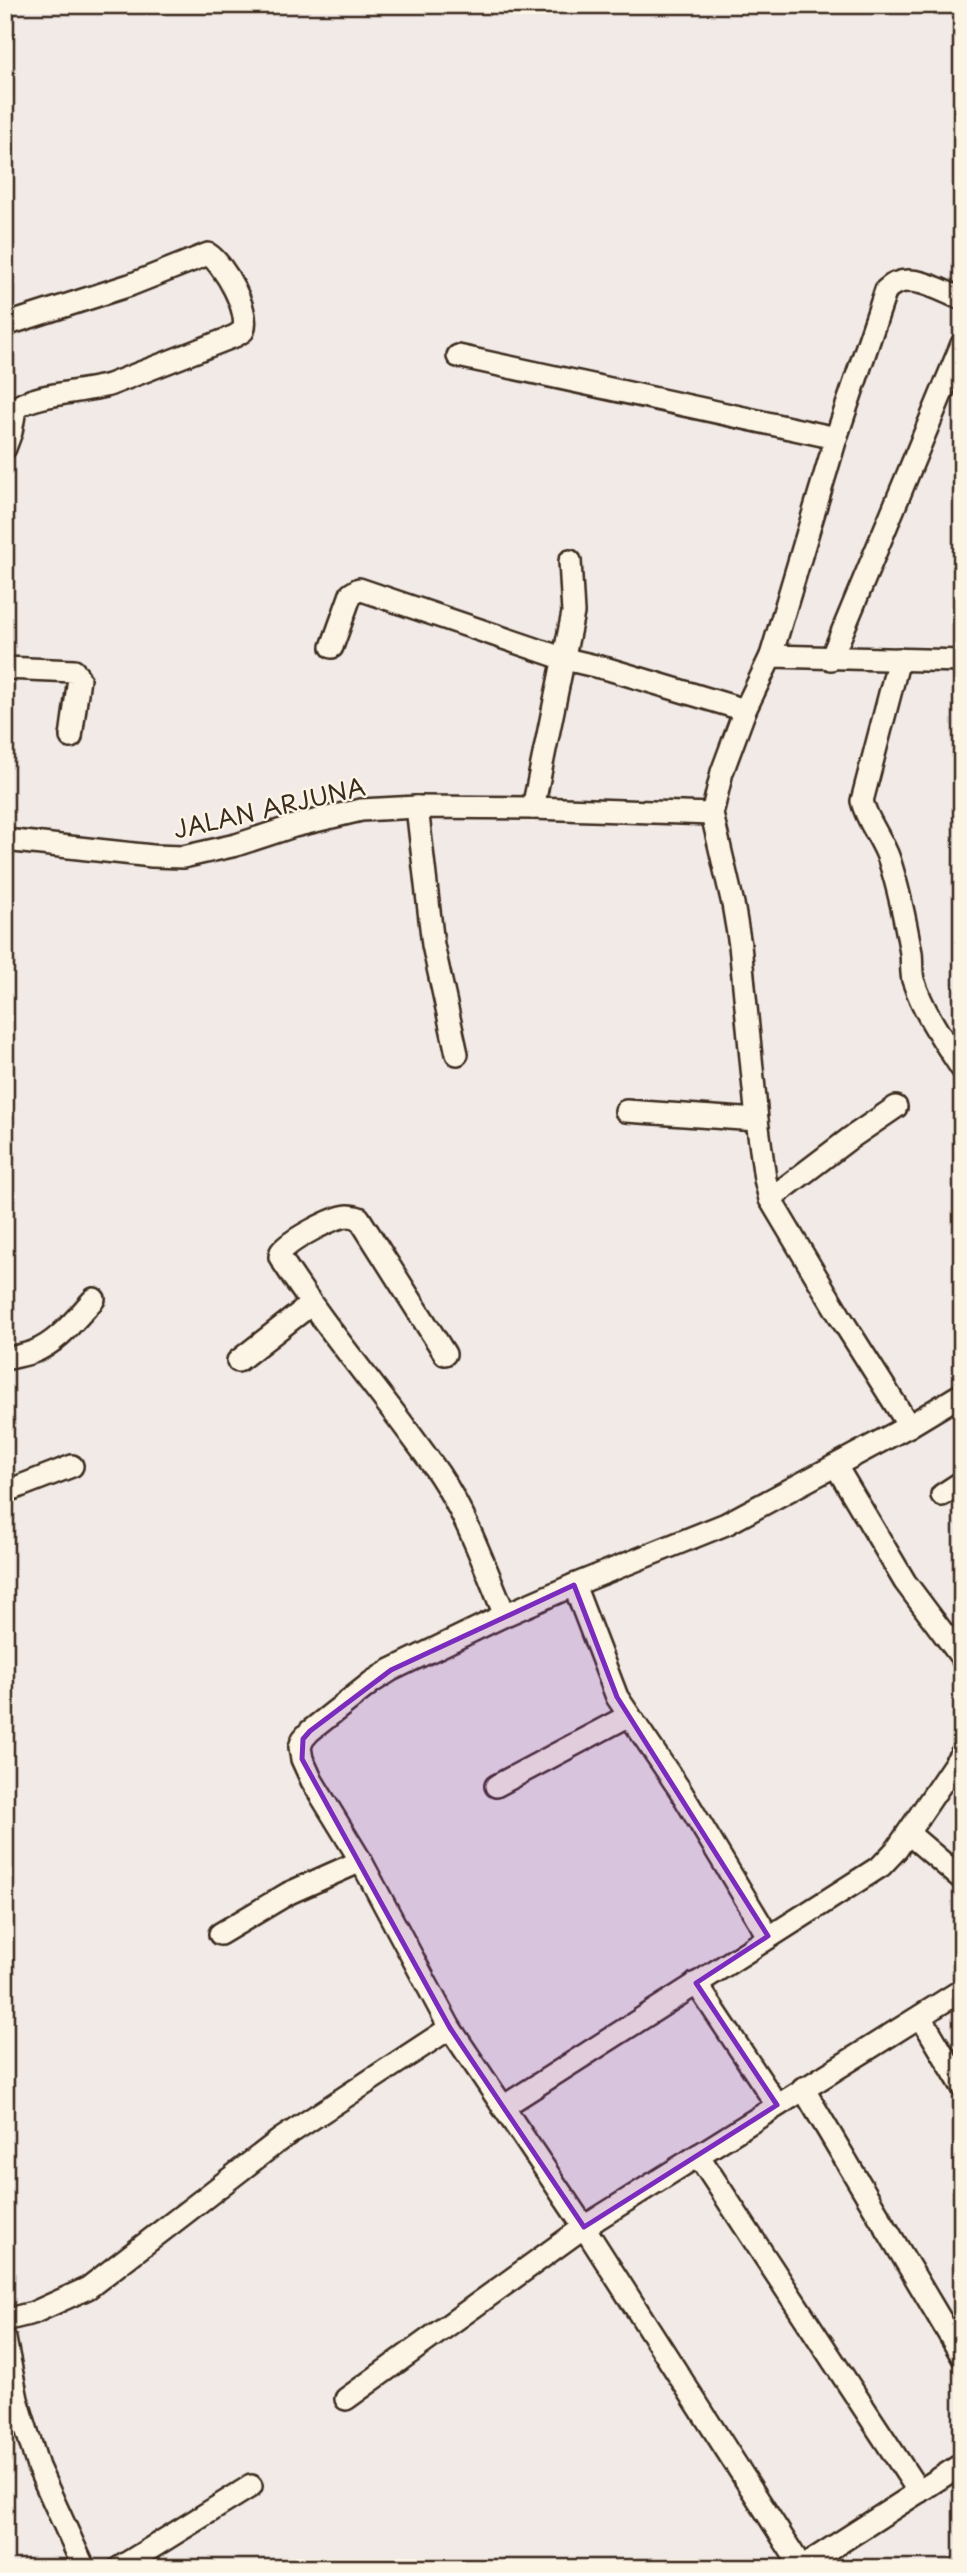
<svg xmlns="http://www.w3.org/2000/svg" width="967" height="2573" font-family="'Playpen Sans',sans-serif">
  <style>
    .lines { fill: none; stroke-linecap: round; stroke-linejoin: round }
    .minor-casing { stroke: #3b2a1e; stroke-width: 26 }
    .minor { stroke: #fcf5e5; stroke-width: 21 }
    .marked { fill: #7b2cbf; fill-opacity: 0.2; stroke: #7b2cbf; stroke-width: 5; stroke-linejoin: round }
    .labels { text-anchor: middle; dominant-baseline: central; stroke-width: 5; stroke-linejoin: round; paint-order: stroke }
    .street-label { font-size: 24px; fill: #3b2a1e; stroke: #fcf5e5 }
  </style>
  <rect width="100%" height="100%" fill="#f1eae7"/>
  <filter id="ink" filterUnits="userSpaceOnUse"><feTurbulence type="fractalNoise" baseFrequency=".0143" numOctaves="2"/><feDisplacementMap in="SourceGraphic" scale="14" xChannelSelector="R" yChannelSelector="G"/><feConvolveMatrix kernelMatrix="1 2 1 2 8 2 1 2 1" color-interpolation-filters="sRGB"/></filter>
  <g filter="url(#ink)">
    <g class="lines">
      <g class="minor-casing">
        <g id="minor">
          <path d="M5,325l125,-40 78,-31c16,10 43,58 35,77l-8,5 -126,49c-24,7 -78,9 -94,24l-4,23 -6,16"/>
          <path d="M458,356l378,82"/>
          <path d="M332,647l19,-53 8,-5 206,70 43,10 137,41"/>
          <path d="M771,656l191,5"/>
          <path d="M831,659l131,-315"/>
          <path d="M899,659l-37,142c5,21 20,37 27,58 9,28 17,65 22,94 1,9 0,18 2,27 11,33 30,60 49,89"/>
          <path d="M5,668l69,3 5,7 -8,59"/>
          <path d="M417,807l16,138 24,109"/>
          <path d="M533,808l40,-195 -3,-52"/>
          <path d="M5,840l147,16 31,1 53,-12 58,-19 67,-16 56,-3 116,1 179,6"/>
          <path d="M626,1111l131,9"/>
          <path d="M770,1199l79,-60 47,-32"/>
          <path d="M445,1354l-86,-136c-2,-1 -9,-2 -11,-2 -15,1 -58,24 -67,36l-1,5c48,76 108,143 159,217 28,42 46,94 66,141"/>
          <path d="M5,1359c9,-2 19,-4 28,-7 25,-9 43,-34 61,-53"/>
          <path d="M238,1361l72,-56"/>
          <path d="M909,1426l-65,-103 -74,-124 -5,-20 -8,-59 -17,-175 -7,-41 -21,-90 10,-42 23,-62 26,-54 65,-218 50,-148c21,-21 53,0 76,9"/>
          <path d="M836,1466l69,116 57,76"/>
          <path d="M5,1492l67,-26"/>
          <path d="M942,1495l20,-13"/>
          <path d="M574,1585l43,112 63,93 88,146"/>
          <path d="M496,1786l132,-70"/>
          <path d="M908,1833l54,46"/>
          <path d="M220,1934l69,-41 72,-32"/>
          <path d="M696,1983l81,122"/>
          <path d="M921,2017l41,69"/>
          <path d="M803,2088l159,268"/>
          <path d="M503,2107l378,-241 16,-17 65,-96"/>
          <path d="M698,2155l221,337"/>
          <path d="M5,2320l28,-7 55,-25 193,-149 169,-111"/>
          <path d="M5,2339l12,60 21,68 46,101"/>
          <path d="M346,2399l238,-172 378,-237"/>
          <path d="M802,2567l160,-103"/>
          <path d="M119,2568l132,-82"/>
          <path d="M802,2568l-218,-341 -134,-199 -89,-167 -49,-80 -10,-22 -2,-12 3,-8 7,-8 62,-49 19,-12 114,-55 69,-30 152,-61 183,-98 53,-32"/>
        </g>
      </g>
      <use href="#minor" class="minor"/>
    </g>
  </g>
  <path class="marked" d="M574,1585l43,112 151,239 -72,47 81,122 -193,122 -134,-199 -148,-269 1,-20 7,-8 81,-61z"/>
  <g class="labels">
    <g class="street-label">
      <text transform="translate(269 807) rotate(-13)">JALAN ARJUNA</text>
    </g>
  </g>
  <rect width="967" height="2573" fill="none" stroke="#fcf5e5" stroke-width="28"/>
  <rect x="14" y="14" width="939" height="2545" fill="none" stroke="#3b2a1e" stroke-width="2.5" filter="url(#ink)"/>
</svg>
